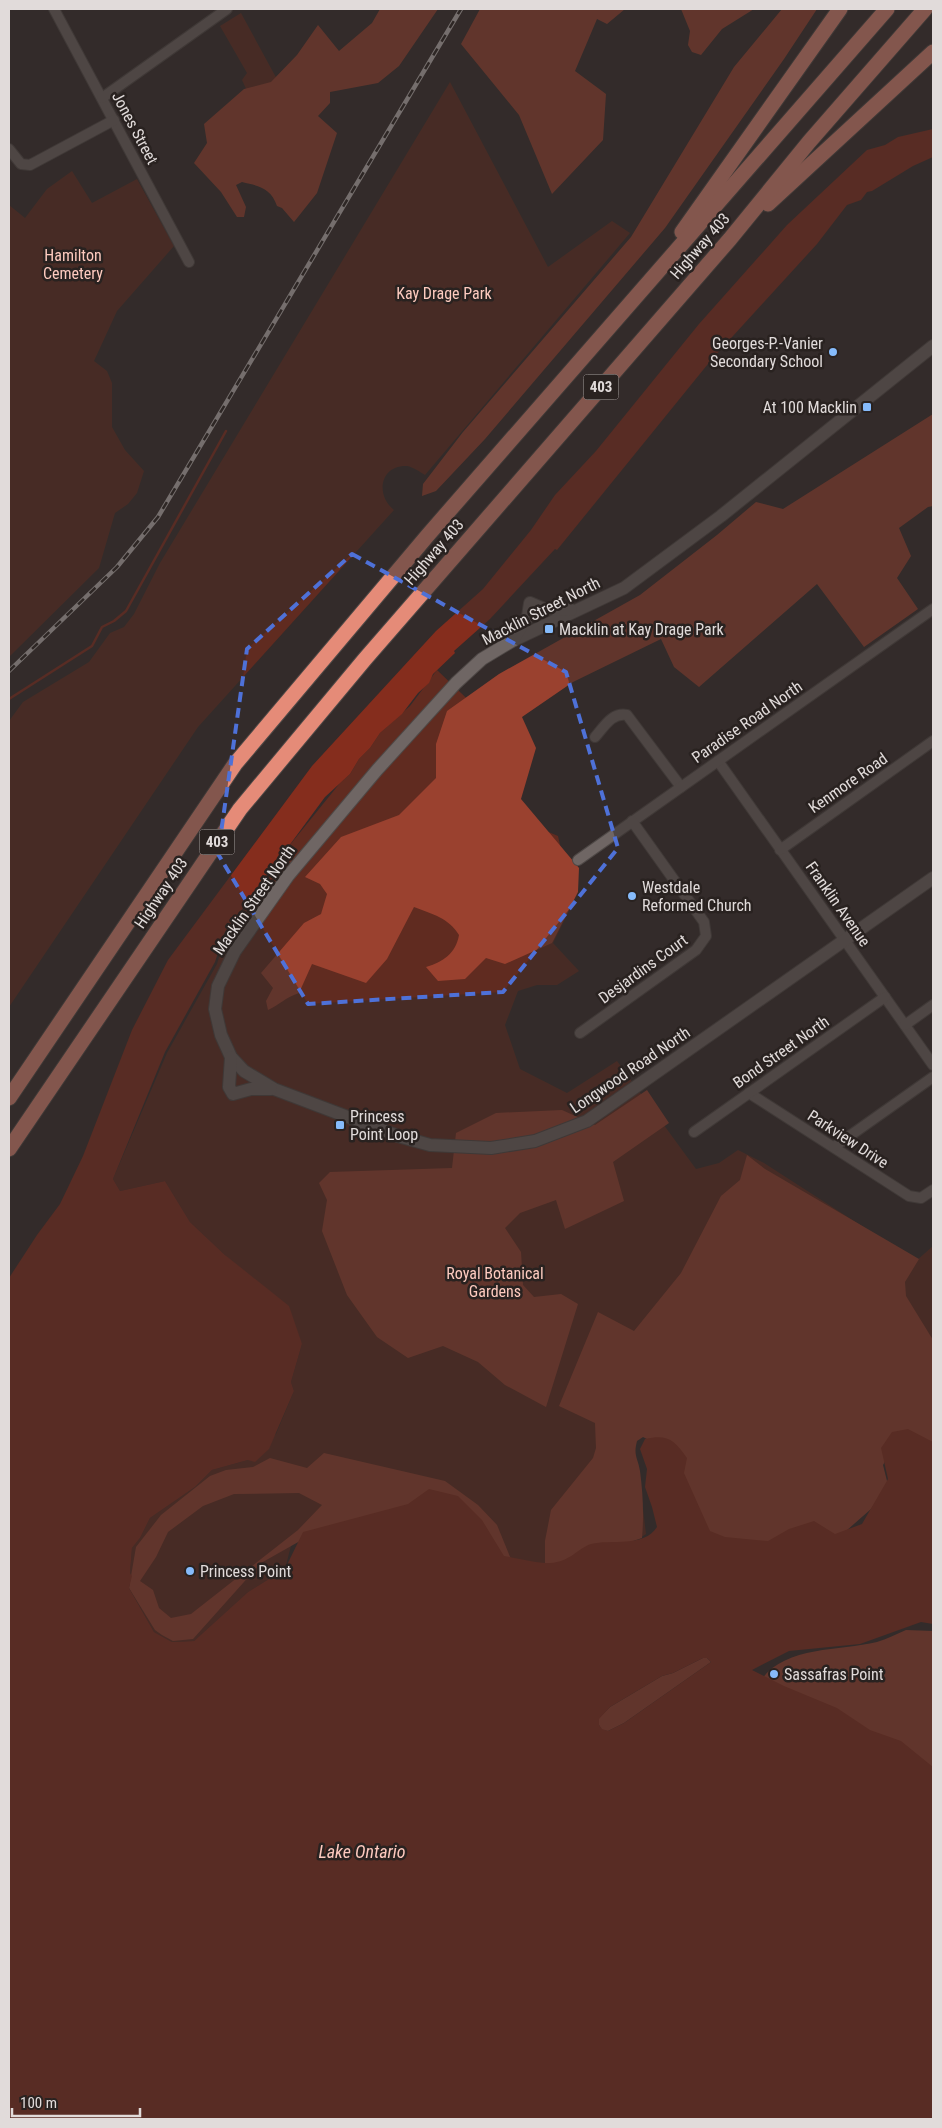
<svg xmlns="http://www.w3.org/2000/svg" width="942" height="2128" font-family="'Roboto Condensed',sans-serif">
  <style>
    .green { fill: #602b20 }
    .forest { fill: #9a412f; fill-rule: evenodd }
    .water { fill: #852d1d; fill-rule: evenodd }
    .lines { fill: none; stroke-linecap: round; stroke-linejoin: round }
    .stream { stroke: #852d1d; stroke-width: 2.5 }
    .minor-casing { stroke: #4e4846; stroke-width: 12 }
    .tertiary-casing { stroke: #4e4846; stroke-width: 14 }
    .motorway-casing { stroke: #4e4846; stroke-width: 17 }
    .minor { stroke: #6f6664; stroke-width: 10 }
    .tertiary { stroke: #6f6664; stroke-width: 12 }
    .motorway { stroke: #e58b78; stroke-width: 15 }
    .rail-casing { stroke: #c5bfbe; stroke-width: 4.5 }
    .rail { stroke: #292220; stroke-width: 2.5; stroke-dasharray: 8; stroke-linecap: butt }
    .marked { fill: none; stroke: #4e71d8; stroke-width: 4; stroke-dasharray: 10 6; stroke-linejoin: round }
    .poi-dot { fill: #86bbfb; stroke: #292220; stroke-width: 2 }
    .labels { text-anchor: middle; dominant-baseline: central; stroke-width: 5; stroke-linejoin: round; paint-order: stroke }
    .shield { fill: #292220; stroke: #aaa4a2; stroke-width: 1 }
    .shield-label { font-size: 15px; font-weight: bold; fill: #e1dbda }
    .street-label { font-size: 16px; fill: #e1dbda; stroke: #292220 }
    .park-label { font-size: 16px; fill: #fecbbf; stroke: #292220 }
    .poi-label { font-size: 16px; fill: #e1dbda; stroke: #292220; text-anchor: start }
    .water-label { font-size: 18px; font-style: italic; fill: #fdc9be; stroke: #292220 }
  </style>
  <rect width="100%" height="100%" fill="#332b2a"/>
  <g class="green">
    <path d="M241,13l37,68 -30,12 -6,-13 5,-7 -27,-47z"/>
    <path d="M450,82l98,185 64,-46 18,12 -205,242c-5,-3 -12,-8 -18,-9 -27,-1 -32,29 -13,44l-196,217 -189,280v-286l14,-19 66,-40 21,-29 14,-6 10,-13 26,-51z"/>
    <path d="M72,171l20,32 45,-24 37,67 -57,65 -23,50 13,10 5,12v44l13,23 19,21 -7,22 -9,11 -13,9 -16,55 -90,89v-452l16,13 22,-29z"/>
    <path d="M437,670l70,67 5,66 18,21 28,12 15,67 -20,40 26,28 -22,14h-20l-19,6 -13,34 15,44 47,24 50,-32 79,108 23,-6 19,-13 26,13 152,98 17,-15v190l-247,14 -55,-19 7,41 -2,18 7,19 3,25 -6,4 -99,27 -247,-31 -9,35 -37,23 -54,49 -22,1 -18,-10 -25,-44 3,-12 -2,-3 2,-25 8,-10 10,-20 45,-31 17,-17 36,-10 28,-26 18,-43 -3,-9 11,-38 -77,-89 -35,-33 -25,-41 -45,10 -7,-12 54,-126 50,-89 9,-30 30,-42 34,-42 -1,-4 51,-63 10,-9 9,-15 11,-11 10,-15 30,-27z"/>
  </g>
  <g class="forest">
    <path d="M380,9h58l-39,57 -21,17 -48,9v11l-12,13 19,17 -20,60 -23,29 -12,-14 -5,-2c-6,-18 -18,-20 -35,-24l-6,3 10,22 -2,10h-7l-16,-25 -27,-29 13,-20 -3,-19 40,-35 27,-7 26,-27 21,-30 21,26 33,-28z"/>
    <path d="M480,9h145l-18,15 -10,-5 -22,52 31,23 -3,46 -51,54 -33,-79 -58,-71z"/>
    <path d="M681,9h73l-32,20 -21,26 -9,-3 -4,-7 2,-14z"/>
    <path d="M782,9h35l-33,50 -119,169 -180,211 -49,52 -14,5 1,-12 40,-52 168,-195 103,-170z"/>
    <path d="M933,414v92l-5,1 -29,21 12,28 -14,22 21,31 -54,38 -47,-63 -118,103 -25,-20 -13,-28 -88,43 -51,35 14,31 -15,51 58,69 -1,24 -26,51 -47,21 -19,-6 -21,21 -27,2 -12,-14c17,-5 30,-14 33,-32 -10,-17 -27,-21 -45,-28l-27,52 -21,24 -54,-19 -13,29c-15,5 -18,11 -31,17l-2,-9 7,-13 -12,-15 43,-50 17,-9 6,-20 -7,-10 -15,-7 36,-40 58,-22 37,-37v-34l11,-33 52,-37 141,-79 77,-60 39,-33 27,7z"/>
    <path d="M647,1090l22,33 -56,39 11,39 -59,28 -9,-29 -36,13 -15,15 16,24 2,33 11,12 27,-3 17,10 -32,103 -41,-22 -27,-23 -35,-16 -35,12 -31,-21 -30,-42 -25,-64 5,-31 -8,-17 11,-11 122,-4 4,-35 40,-20 66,-3 33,15z"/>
    <path d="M747,1155l18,14 154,90 -14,23 1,14 27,44v117l-40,-9 -10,17 5,20 -17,24 -25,22 -17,9 -89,6 -39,-18 -36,-80 -22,-11 -6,4c-4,15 1,17 3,30 3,23 4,44 2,67l-97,33v-30l6,-31 42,-52 3,-10 -1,-25 -36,-17 39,-94 36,19 47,-58 40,-77 19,-16z"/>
    <path d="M324,1453l121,28 33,24 19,20 18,44 -199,-37 -55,31 -68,76 -20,2 -11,-6 -7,-5 -26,-42 7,-41 25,-32 49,-39 16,-6 27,-3 17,-9 37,10zM299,1493l23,12 -24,25 -107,84 -20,4 -12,-10 -6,-18 -13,-9 16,-24 12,-25 35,-26 31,-12z"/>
    <path d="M906,1630l27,1v144l-172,-95c24,-34 78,-29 116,-38 10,-3 19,-8 29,-12z"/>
    <path d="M703,1658h4l4,4 -87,61 -16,8 -6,-1 -3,-5v-7l11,-11 52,-31 11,-3z"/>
  </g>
  <path class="water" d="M933,129v28l-20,9 -41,25 -5,1 -6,8 -14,5 -30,39 -105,115 -155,191 -2,-1 -65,70 -36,32 1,2 -22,21 -4,9 -11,10 -16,21 -22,19 -10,15 -11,11 -9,15 -25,23 -101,137 -9,28 -50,90 -52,127 7,12 45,-10 25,41 35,33 64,51 13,38 -11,38 3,9 -25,58 -14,13 -7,-2 -36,10 -17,17 -45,31 -10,20 -8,10 -2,25 2,3 -3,12 25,44 18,10 22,-1 54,-49 37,-23 18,-37 105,-28 21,-15 29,7 24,24 22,36c14,2 31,7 46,7 20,-1 28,-15 41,-19 19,-5 53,4 66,-17l-5,-20 -7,-20 2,-18 -7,-20 5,-10c23,-5 29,1 42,19l-3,15 26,58 15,6 43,4 21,-12 25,-8 21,13 27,-10 26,-45 -7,-31 11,-16 16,-3 25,13v182l-12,-2 -61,22 -71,7 -37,19 32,16 53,22 33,22 31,11 32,26v352h-924v-841l28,-43 23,-31 23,-48 49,-126 36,-70 144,-194 124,-135 47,-42 48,-59 24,-35 41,-44 103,-127 88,-99 80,-75 18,-5 13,-8zM703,1658h4l4,4 -87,61 -16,8 -6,-2 -3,-4v-6l11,-12 52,-31 11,-3z"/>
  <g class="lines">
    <path class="stream" d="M9,699l83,-53 10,-19 12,-6 12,-10 100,-180"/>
    <g class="minor-casing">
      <g id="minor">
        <path d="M54,9l135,253"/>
        <path d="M102,98l125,-89"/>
        <path d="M9,149l12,15 9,1 84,-45"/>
        <path d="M595,737c9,-10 17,-25 32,-22l54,72"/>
        <path d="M718,761l215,304"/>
        <path d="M780,850l153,-109"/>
        <path d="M578,860l355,-251"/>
        <path d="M905,1025l28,-20"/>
        <path d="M580,1033l116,-83 10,-14 -2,-14 -72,-101"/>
        <path d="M749,1093l160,103 12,2 12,-8"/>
        <path d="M694,1132l191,-135"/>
        <path d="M834,1147l99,-70"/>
      </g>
    </g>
    <g class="tertiary-casing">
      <g id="tertiary">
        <path d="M933,346l-212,170 -97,72 -112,53 -30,18 -26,24 -79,87 -89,106 -53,75 -17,35 -3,23 6,26 10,22 13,14 30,18 124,47 32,9 61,3 44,-7 52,-20 346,-243"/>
        <path d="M514,639l14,-23 2,-13 14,6 27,1"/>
        <path d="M231,1057l-2,30 4,7 18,-5h20"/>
      </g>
    </g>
    <g class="motorway-casing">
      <g id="motorway">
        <path d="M768,204l165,-152"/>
        <path d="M682,232l158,-223"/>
        <path d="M9,1098l226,-334 193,-229 459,-526"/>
        <path d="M9,1149l231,-340 125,-150 365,-420 79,-97 116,-133"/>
      </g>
    </g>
    <use href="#minor" class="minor"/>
    <use href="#tertiary" class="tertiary"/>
    <use href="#motorway" class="motorway"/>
    <g class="rail-casing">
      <path id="rail" d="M9,671l108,-104 41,-50 303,-508"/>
    </g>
    <use href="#rail" class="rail"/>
  </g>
  <path d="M0 0H942V2128H0ZM352,554l214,118 52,176 -115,144 -195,12 -90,-150 29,-205z" fill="#332b2a" fill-opacity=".55" fill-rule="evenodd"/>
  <path class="marked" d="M352,554l214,118 52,176 -115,144 -195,12 -90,-150 29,-205z"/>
  <g class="poi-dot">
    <circle cx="833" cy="352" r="5"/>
    <rect x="862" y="402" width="10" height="10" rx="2.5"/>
    <rect x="544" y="624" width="10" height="10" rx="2.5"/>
    <circle cx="632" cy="896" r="5"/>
    <rect x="335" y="1120" width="10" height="10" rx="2.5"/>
    <circle cx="190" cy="1571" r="5"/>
    <circle cx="774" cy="1674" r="5"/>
  </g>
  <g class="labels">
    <g class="shield">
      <rect x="583.5" y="374.5" width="35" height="25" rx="4"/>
      <rect x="199.5" y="829.5" width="35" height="25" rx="4"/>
    </g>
    <g class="shield-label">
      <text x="601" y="387">403</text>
      <text x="217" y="842">403</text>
    </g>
    <g class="street-label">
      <text transform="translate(135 128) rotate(62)">Jones Street</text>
      <text transform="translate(700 246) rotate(-49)">Highway 403</text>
      <text transform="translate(434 552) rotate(-49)">Highway 403</text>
      <text transform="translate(541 611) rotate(-27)">Macklin Street North</text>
      <text transform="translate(747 722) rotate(-35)">Paradise Road North</text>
      <text transform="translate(848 783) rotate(-35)">Kenmore Road</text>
      <text transform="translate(161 893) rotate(-56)">Highway 403</text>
      <text transform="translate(254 900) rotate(-55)">Macklin Street North</text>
      <text transform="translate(838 904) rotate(55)">Franklin Avenue</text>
      <text transform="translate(643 969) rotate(-36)">Desjardins Court</text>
      <text transform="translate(781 1052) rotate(-35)">Bond Street North</text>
      <text transform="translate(630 1070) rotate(-34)">Longwood Road North</text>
      <text transform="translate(848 1139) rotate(33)">Parkview Drive</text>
    </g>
    <g class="park-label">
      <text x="73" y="255">Hamilton<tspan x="73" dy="18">Cemetery</tspan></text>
      <text x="444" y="293">Kay Drage Park</text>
      <text x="495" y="1273">Royal Botanical<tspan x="495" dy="18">Gardens</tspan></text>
    </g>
    <g class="poi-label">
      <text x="823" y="343" text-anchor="end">Georges-P.-Vanier<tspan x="823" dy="18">Secondary School</tspan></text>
      <text x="857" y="407" text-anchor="end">At 100 Macklin</text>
      <text x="559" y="629">Macklin at Kay Drage Park</text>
      <text x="642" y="887">Westdale<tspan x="642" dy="18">Reformed Church</tspan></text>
      <text x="350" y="1116">Princess<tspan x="350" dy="18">Point Loop</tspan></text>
      <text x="200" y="1571">Princess Point</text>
      <text x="784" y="1674">Sassafras Point</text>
    </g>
    <g class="water-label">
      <text x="362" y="1851">Lake Ontario</text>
    </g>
  </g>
  <rect width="942" height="2128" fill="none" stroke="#e1dbda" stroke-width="20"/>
  <path d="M12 2108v8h128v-8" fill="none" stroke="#e1dbda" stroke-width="2.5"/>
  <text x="20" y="2108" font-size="15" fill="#e1dbda" stroke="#292220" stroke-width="4" paint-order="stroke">100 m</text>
</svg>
